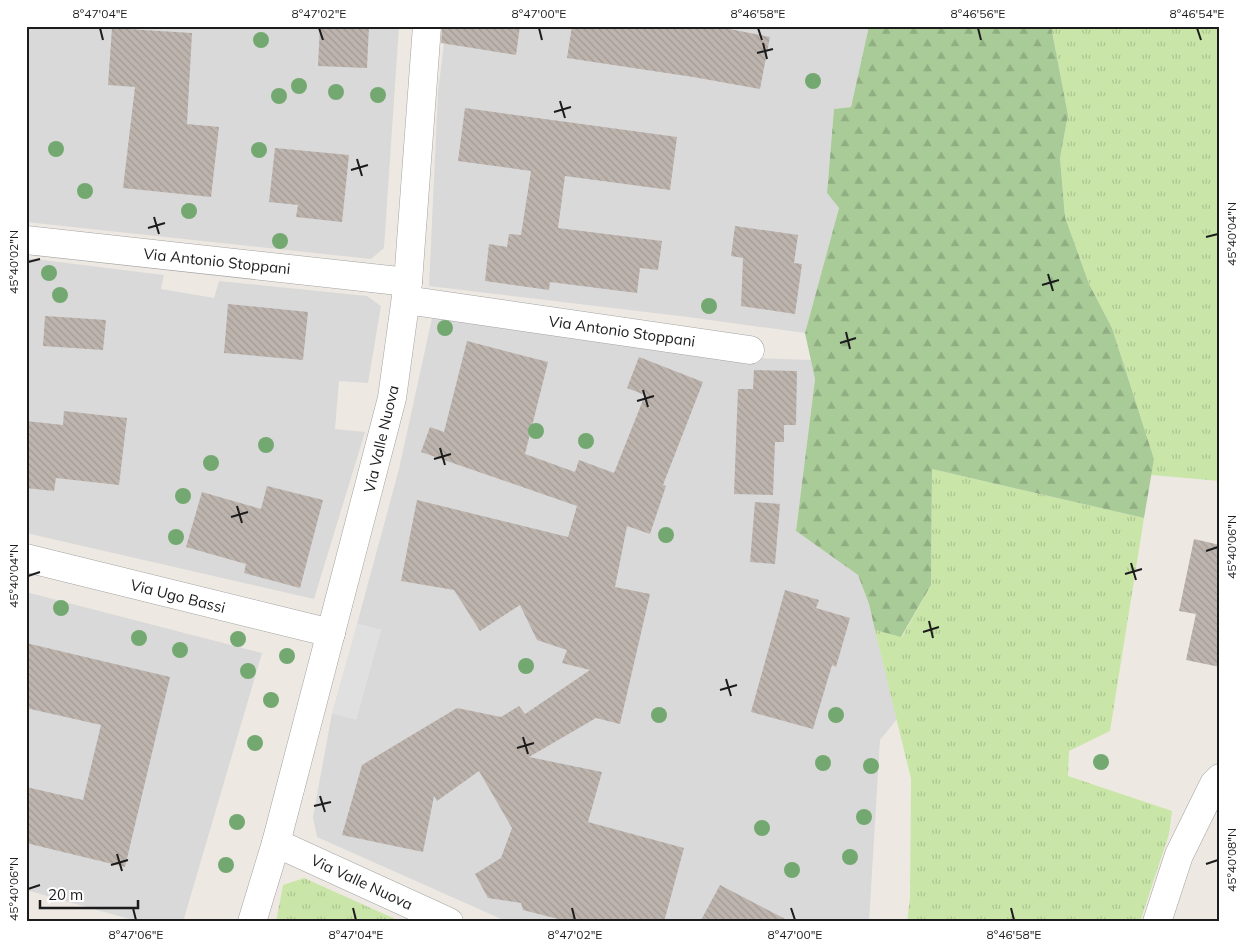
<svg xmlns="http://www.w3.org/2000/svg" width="1246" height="948" font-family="Mulish,sans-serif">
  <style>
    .residential { fill: #dad9d9 }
    .grass { fill: url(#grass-tufts) }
    .forest { fill: url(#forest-firs) }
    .parking { fill: #e0e0e0 }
    .building { fill: url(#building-back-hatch) }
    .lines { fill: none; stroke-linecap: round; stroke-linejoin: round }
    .minor-casing { stroke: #a3a3a3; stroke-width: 29 }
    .minor { stroke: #fff; stroke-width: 28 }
    .tree { fill: #73a971 }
    .ticks { fill: none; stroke: #1c1c1c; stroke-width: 2 }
    .labels { text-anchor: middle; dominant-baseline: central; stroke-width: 4; stroke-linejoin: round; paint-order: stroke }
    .street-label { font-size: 15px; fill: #1c1c1c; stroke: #fff }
    .neatline { fill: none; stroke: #1c1c1c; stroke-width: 2 }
    .ticks-label { font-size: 12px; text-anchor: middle; fill: #1c1c1c }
  </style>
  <defs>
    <pattern id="grass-tufts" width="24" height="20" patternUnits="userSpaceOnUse" patternTransform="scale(1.25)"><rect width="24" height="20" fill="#c9e6a8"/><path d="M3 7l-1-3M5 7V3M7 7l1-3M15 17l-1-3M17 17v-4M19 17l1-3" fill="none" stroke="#acc590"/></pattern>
    <pattern id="forest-firs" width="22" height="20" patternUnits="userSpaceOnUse" patternTransform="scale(1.25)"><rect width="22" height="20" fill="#a8cb98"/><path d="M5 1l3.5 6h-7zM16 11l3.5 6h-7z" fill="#90ae82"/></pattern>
    <pattern id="building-back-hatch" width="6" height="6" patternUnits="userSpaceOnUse" patternTransform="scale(1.25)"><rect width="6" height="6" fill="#bdb4ae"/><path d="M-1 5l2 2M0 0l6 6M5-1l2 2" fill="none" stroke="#a29a95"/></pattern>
  </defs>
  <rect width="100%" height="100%" fill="#ede9e2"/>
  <g class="residential">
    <path d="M26,26h373l-15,222 -13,11 -345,-37z"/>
    <path d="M446,26h423l-18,81 -17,2 -7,84 12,15 -34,125 -117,-16 -259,-31 9,-194z"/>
    <path d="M26,258l138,17 -3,14 53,9 5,-17 148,15 14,10 -13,77 -29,-2 -4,48 30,3 -51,167 -288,-66z"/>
    <path d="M432,318l293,39 86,3 4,19 -19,152 62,44 11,29 28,115 -17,21 -11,182h-361l-191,-85 -4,-20 19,-104 24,6 25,-89 -24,-6 42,-155z"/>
    <path d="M26,592l236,61 -79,269h-43l-114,-32z"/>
  </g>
  <g class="grass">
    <path d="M1051,26h169v455l-69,-6 3,-16 -42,-131 -23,-44 -24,-67 -5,-59 8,-43z"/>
    <path d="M932,469l212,49 -34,213 -41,20 -1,25 104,35 -3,23 -29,88h-233l3,-24 1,-119 -36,-149 27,7 29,-52z"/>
    <path d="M304,878l98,44h-126l7,-37z"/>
  </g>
  <path class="forest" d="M869,26h182l17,89 -8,43 5,59 24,67 23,44 42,131 -10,59 -212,-49 -1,116 -30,52 -26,-7 -6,-26 -11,-29 -62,-44 19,-152 -10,-46 34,-125 -12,-15 7,-84 17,-2z"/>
  <path class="parking" d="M357,624l24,6 -25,90 -24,-7z"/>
  <g class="building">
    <path d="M320,26h49l-2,42 -49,-2z"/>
    <path d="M442,26h78l-4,29 -75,-12z"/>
    <path d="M572,26h142l56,11 -10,52 -67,-12 -126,-19z"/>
    <path d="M112,28l80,5 -5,91 32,3 -8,70 -88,-9 12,-101 -27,-2z"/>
    <path d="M465,108l212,29 -7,53 -105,-14 -7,52 104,13 -4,29 -18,-2 -3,25 -87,-11 -1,8 -64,-9 4,-37 18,3 2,-13 12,1 10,-64 -73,-10z"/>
    <path d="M275,148l74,7 -7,67 -46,-5 2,-12 -29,-3z"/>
    <path d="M735,226l63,9 -4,28 8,1 -7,50 -54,-8 2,-48 -12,-2z"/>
    <path d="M228,304l80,8 -5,48 -79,-7z"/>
    <path d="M45,316l61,4 -3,30 -60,-4z"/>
    <path d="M467,341l81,21 -23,92 50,18 4,-12 35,13 31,-78 -18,-7 12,-31 64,25 -40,103 3,1 -16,48 -23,-8 -12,61 35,7 -30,130 -24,-6 -67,39 73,15 -14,50 96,26 -20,74h-94l-47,-12 -2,-7 -33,-5 -13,-24 26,-16 11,-30 -33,-57 -42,30 -3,-5 -11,56 -81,-17 20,-70 95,-57 44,9 18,-11 6,8 65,-44 -28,-7 5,-13 -30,-10 -17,-35 -40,26 -26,-41 -53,-9 16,-81 151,37 9,-31 -156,-54 9,-25 14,5z"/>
    <path d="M754,370l43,1 -1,54h-12v17h-9l-2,53 -39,-1 4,-105h15z"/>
    <path d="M64,411l63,7 -8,67 -63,-7 -2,13 -28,-3v-67l37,4z"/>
    <path d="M267,486l56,14 -23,88 -56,-15 2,-9 -60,-17 16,-55 59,17z"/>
    <path d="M755,502l25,2 -5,60 -25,-2z"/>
    <path d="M1194,539l26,6v122l-34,-7 10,-46 -17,-3z"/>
    <path d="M785,590l34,10 -3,8 34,10 -14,49 -4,-2 -19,64 -62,-17z"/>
    <path d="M26,643l144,34 -45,190 -99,-24v-56l57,13 18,-75 -75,-17z"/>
    <path d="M720,885l71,37h-91z"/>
  </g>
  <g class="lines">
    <g class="minor-casing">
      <g id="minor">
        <path d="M26,240l382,42"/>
        <path d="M406,300l344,50"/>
        <path d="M26,558l305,75"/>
        <path d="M276,843l173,79"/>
        <path d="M252,922l24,-79 116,-445 16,-116 19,-256"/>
        <path d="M1157,922l22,-67 35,-71 6,-6"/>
      </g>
    </g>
    <use href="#minor" class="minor"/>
  </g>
  <g class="tree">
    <circle cx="261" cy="40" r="8"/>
    <circle cx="813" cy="81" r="8"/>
    <circle cx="299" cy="86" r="8"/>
    <circle cx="336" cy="92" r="8"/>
    <circle cx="378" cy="95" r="8"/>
    <circle cx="279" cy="96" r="8"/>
    <circle cx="56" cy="149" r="8"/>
    <circle cx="259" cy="150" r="8"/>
    <circle cx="85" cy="191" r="8"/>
    <circle cx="189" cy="211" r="8"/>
    <circle cx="280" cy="241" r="8"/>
    <circle cx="49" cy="273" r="8"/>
    <circle cx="60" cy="295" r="8"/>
    <circle cx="709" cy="306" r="8"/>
    <circle cx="445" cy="328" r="8"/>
    <circle cx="536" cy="431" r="8"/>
    <circle cx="586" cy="441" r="8"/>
    <circle cx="266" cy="445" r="8"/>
    <circle cx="211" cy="463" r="8"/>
    <circle cx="183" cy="496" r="8"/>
    <circle cx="666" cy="535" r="8"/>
    <circle cx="176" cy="537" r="8"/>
    <circle cx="61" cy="608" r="8"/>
    <circle cx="139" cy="638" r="8"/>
    <circle cx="238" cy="639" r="8"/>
    <circle cx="180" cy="650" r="8"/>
    <circle cx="287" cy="656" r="8"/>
    <circle cx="526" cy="666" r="8"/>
    <circle cx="248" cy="671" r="8"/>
    <circle cx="271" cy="700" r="8"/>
    <circle cx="659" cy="715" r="8"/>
    <circle cx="836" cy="715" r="8"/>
    <circle cx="255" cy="743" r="8"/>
    <circle cx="1101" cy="762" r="8"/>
    <circle cx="823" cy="763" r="8"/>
    <circle cx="871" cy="766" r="8"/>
    <circle cx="864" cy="817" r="8"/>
    <circle cx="237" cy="822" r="8"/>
    <circle cx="762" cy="828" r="8"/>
    <circle cx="850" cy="857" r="8"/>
    <circle cx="226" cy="865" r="8"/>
    <circle cx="792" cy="870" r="8"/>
  </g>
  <path class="ticks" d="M100,28l3,12M319,28l4,12M539,28l3,12M758,28l4,12M978,28l3,12M1197,28l4,12M763,43l4,16M757,53l16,-4M560,101l5,17M554,112l17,-5M357,159l5,17M351,170l17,-5M154,217l5,17M148,228l17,-5M1206,237l12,-3M28,262l12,-3M1048,274l5,17M1042,285l17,-5M846,332l4,17M840,343l16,-5M643,390l5,17M637,401l17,-5M440,448l5,17M434,459l17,-5M237,506l5,17M231,517l17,-5M1206,551l12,-4M1131,563l5,17M1125,574l17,-5M28,576l12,-4M929,621l4,17M923,632l16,-5M726,679l5,17M720,690l17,-5M523,737l5,17M517,748l17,-5M320,796l5,16M314,806l17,-4M117,854l5,17M1206,864l12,-4M111,865l17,-5M28,889l12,-4M133,908l3,12M353,908l3,12M572,908l3,12M791,908l4,12M1011,908l3,12"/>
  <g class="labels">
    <g class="street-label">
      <text transform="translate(217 261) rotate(6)">Via Antonio Stoppani</text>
      <text transform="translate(622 331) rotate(8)">Via Antonio Stoppani</text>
      <text transform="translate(381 439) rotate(-77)">Via Valle Nuova</text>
      <text transform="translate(178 596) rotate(14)">Via Ugo Bassi</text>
      <text transform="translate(362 882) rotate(25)">Via Valle Nuova</text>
    </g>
  </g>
  <rect width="1246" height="948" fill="none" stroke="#ffffff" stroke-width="55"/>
  <path d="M40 900v8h98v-8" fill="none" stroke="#1c1c1c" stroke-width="2.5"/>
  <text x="48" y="900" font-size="15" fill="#1c1c1c" stroke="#ffffff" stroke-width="4" paint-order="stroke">20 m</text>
  <rect x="28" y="28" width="1190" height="892" class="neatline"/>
  <g class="ticks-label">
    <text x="100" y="18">8°47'04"E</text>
    <text x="319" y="18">8°47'02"E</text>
    <text x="539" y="18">8°47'00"E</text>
    <text x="758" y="18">8°46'58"E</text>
    <text x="978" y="18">8°46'56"E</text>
    <text x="1197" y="18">8°46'54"E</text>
    <text transform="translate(1232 234) rotate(-90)" y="4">45°40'04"N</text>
    <text transform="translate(14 262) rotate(-90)" y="4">45°40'02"N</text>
    <text transform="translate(1232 547) rotate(-90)" y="4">45°40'06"N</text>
    <text transform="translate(14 576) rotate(-90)" y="4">45°40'04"N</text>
    <text transform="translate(1232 860) rotate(-90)" y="4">45°40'08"N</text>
    <text transform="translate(14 889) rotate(-90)" y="4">45°40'06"N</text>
    <text x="136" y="939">8°47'06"E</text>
    <text x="356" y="939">8°47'04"E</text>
    <text x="575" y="939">8°47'02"E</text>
    <text x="795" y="939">8°47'00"E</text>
    <text x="1014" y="939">8°46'58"E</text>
  </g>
</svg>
